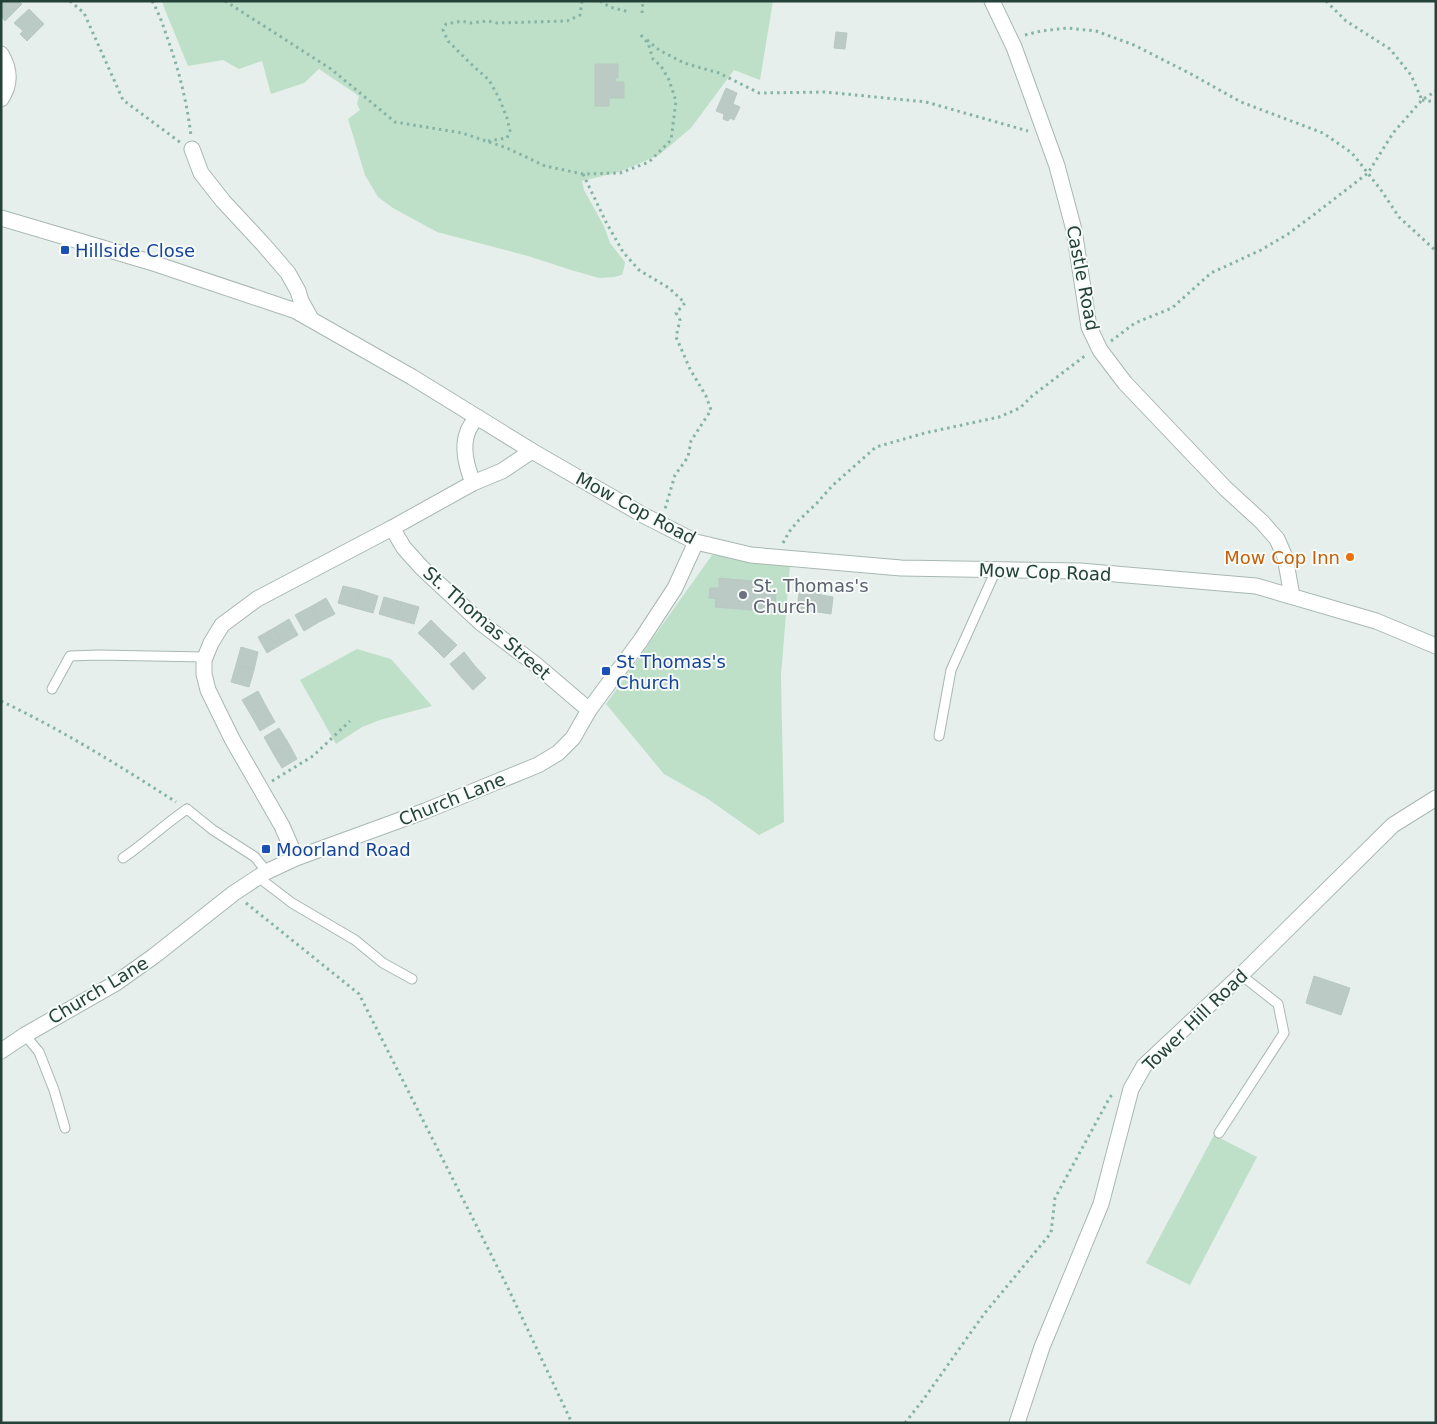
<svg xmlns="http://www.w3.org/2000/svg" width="1437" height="1424" font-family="'DejaVu Sans',sans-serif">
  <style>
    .green { fill: #bfe0c8 }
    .building { fill: #bbcac4; stroke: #b8c9c2 }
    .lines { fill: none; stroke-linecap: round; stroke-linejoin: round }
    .service-casing { stroke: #a8b8b2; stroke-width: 11 }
    .minor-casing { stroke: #a8b8b2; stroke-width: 17 }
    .tertiary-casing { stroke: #a8b8b2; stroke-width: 17 }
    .path { stroke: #86b3a5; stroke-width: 3; stroke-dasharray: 2.5 4; stroke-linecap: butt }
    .service { stroke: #fff; stroke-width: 9 }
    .minor { stroke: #fff; stroke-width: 15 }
    .tertiary { stroke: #fff; stroke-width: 15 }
    .transit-dot { fill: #1a4fb4; stroke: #f7fbf9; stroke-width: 2 }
    .food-dot { fill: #e8710a; stroke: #f7fbf9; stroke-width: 2 }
    .worship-dot { fill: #6b7280; stroke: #f7fbf9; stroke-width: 2 }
    .labels { text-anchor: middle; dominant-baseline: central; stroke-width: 4; stroke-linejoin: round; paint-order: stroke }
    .transit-label { font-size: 18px; fill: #164399; stroke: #f7fbf9; text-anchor: start }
    .street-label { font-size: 18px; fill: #24423a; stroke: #f7fbf9 }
    .food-label { font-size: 18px; fill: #c56008; stroke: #f7fbf9; text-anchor: end }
    .worship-label { font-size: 18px; fill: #5b616d; stroke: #f7fbf9; text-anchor: start }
  </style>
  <rect width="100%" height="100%" fill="#e6efeb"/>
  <g class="green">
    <path d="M162,1h611l-13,79 -26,-10 -43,58 -32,27 -40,17 -37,9 2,9 20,36 6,17 15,19 -1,6 -2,7 -8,2 -15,1 -28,-8 -43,-14 -91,-24 -44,-24 -15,-11 -13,-22 -17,-56 12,-9 -3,-6 2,-8 -40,-27 -15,14 -33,11 -9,-33 -23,8 -16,-9 -35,6 -23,-56z"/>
    <path d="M712,555l78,9 -9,112 3,146 -25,13 -51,-36 -44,-25 -58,-70z"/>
    <path d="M357,649l34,10 41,47 -52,14 -18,7 -26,17 -36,-64z"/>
    <path d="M1214,1135l43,22 -67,128 -44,-22z"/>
  </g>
  <g class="building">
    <path d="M1,1h18l3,3 -17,17 -4,-5 1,-4z"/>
    <path d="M29,9l15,15 -17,17 -7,-7 3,-3 -9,-8z"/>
    <path d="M836,32l11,1 -2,16 -11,-1z"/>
    <path d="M595,64h23v14h-3v4h9v16h-15v8h-14z"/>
    <path d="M726,88l11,5 -4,11 7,3 -6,13 -4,-2 -2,3 -5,-2 1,-5 -8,-3z"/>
    <path d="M719,578l45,4 -1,9 13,1 -1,16 -12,-1 -1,4 -47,-4 1,-8 -7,-1 1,-10h9z"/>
    <path d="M343,586l17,4 -5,18 -17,-5z"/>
    <path d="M360,590l18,6 -5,17 -18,-5z"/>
    <path d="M811,592l10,1v2l12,2 -2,17 -34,-5 2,-16 12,2z"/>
    <path d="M384,597l18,5 -6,17 -17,-5z"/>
    <path d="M326,598l9,16 -16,8 -9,-15z"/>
    <path d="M402,602l17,5 -5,17 -18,-5z"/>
    <path d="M310,607l9,15 -15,9 -9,-16z"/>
    <path d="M289,619l9,16 -16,9 -8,-16z"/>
    <path d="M431,620l13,13 -13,12 -13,-12z"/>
    <path d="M274,628l8,16 -15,9 -9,-16z"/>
    <path d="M444,633l13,12 -13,13 -13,-13z"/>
    <path d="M241,647l17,5 -4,18 -18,-5z"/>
    <path d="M464,652l11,14 -13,12 -12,-14z"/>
    <path d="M236,665l18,5 -5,17 -18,-5z"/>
    <path d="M475,666l11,12 -13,12 -11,-12z"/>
    <path d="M258,691l8,15 -15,9 -9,-15z"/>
    <path d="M266,706l9,16 -15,9 -9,-16z"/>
    <path d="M279,728l10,16 -16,9 -9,-16z"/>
    <path d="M289,744l8,15 -15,9 -9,-15z"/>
    <path d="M1314,976l36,12 -9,27 -35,-12z"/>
  </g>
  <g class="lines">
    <g class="service-casing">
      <g id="service">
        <path d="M52,689l18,-33 28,-1 107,2"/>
        <path d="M939,736l12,-66 45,-100"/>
        <path d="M123,858c22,-15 42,-34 64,-49l26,21 42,27 12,15"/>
        <path d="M258,877l34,26 63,37 28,23 29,16"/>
        <path d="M25,1035l14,17 15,38 11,38"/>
        <path d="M1219,1133l65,-100 -6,-29 -37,-29"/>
      </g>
    </g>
    <g class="minor-casing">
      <g id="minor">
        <path d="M992,1l22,46 43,119 17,64 15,97 11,23 25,33 59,62 41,43 37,34 15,17 8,18 7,39"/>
        <path d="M1,54c9,15 10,30 0,45"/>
        <path d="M192,149l9,24 22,28 40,43 25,29 10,18 3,10 10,18"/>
        <path d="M473,483c-6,-16 -12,-35 -5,-52 2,-5 6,-10 9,-14"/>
        <path d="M392,528l12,20 18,20 59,55 54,41 54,46"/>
        <path d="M296,858l-14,-32 -50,-87 -24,-49 -4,-16v-14l7,-17 11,-18 35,-26 135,-71 81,-45 29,-12 30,-20"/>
        <path d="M1017,1423l25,-76 59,-143 30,-115 13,-23 97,-91 152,-150 43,-27"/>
      </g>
    </g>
    <g class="tertiary-casing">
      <g id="tertiary">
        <path d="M1,218l149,44 146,49 116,66 120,74 111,64 53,27 55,13 150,13 179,3 176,15 120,35 60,25"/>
        <path d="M1,1051l24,-16 91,-52 38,-27 80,-63 32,-21 30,-14 129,-47 113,-46 20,-12 15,-15 16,-28 52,-70 34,-52 21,-46"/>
      </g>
    </g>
    <g class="path">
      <path d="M70,1l14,12 39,87 58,43"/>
      <path d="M152,1c7,12 11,24 15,36 12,33 20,65 24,99"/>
      <path d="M225,1l106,68 64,53 67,11 45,15 38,18 38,8 37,-1 29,-11 22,-22 5,-39 -7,-21 -8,-14 -8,-7 -5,-16 -9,-10"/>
      <path d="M600,1l10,6 19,5"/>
      <path d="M1326,1l20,20 44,28 21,26 11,25"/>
      <path d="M642,13l1,-12"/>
      <path d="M1025,35l16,-4 26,-3 29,3 38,14 57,29 50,28 82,31 29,20 29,37 18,27 37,34"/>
      <path d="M647,40l12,10 25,13 35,10 40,20 66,-1 101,10 102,29"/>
      <path d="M1422,100l14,2"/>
      <path d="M488,141l19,-3 3,-7 -3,-13 -8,-20 -10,-18 -18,-16 -23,-23 -5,-11 3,-6 16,-3 8,2 18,-2 9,2 70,-2 13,-6 2,-14"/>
      <path d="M583,174l23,48 17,30 16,18 30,18 16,15 -9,10 4,7 -4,17 14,32 16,27 5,14 -20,31 -3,16 -13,18 -10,34"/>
      <path d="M1111,341l24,-18 37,-15 39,-35 50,-23 27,-16 28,-21 52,-40 25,-40 29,-33 14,-9"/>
      <path d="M783,543l6,-11 9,-11 19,-18 16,-18 43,-38 49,-14 74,-16 21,-9 12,-12 54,-41"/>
      <path d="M1,701c61,29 119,65 175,101"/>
      <path d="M272,781l41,-25 37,-35"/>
      <path d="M246,903l113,91 148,292 65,137"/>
      <path d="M905,1423l18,-23 61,-86 67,-81 4,-35 55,-101 3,-3"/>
    </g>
    <use href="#service" class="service"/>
    <use href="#minor" class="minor"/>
    <use href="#tertiary" class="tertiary"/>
  </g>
  <g class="transit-dot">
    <rect x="60" y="245" width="10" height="10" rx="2.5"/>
    <rect x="601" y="666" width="10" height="10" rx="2.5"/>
    <rect x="261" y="844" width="10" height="10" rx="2.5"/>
  </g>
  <circle class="food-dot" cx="1350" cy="557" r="5"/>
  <circle class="worship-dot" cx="743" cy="595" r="5"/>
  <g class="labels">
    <g class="transit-label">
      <text x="75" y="250">Hillside Close</text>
      <text x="616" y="661">St Thomas's<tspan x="616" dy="21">Church</tspan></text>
      <text x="276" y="849">Moorland Road</text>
    </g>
    <g class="street-label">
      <text transform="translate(1083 278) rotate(79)">Castle Road</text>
      <text transform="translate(636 508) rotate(28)">Mow Cop Road</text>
      <text transform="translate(1045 572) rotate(2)">Mow Cop Road</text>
      <text transform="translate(487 623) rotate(41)">St. Thomas Street</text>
      <text transform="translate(452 799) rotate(-22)">Church Lane</text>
      <text transform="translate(98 990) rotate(-31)">Church Lane</text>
      <text transform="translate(1195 1020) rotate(-44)">Tower Hill Road</text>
    </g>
    <g class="food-label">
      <text x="1340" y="557">Mow Cop Inn</text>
    </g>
    <g class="worship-label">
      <text x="753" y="585">St. Thomas's<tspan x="753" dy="21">Church</tspan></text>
    </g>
  </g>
  <rect width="1437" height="1424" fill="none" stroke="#24423a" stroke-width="5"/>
</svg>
